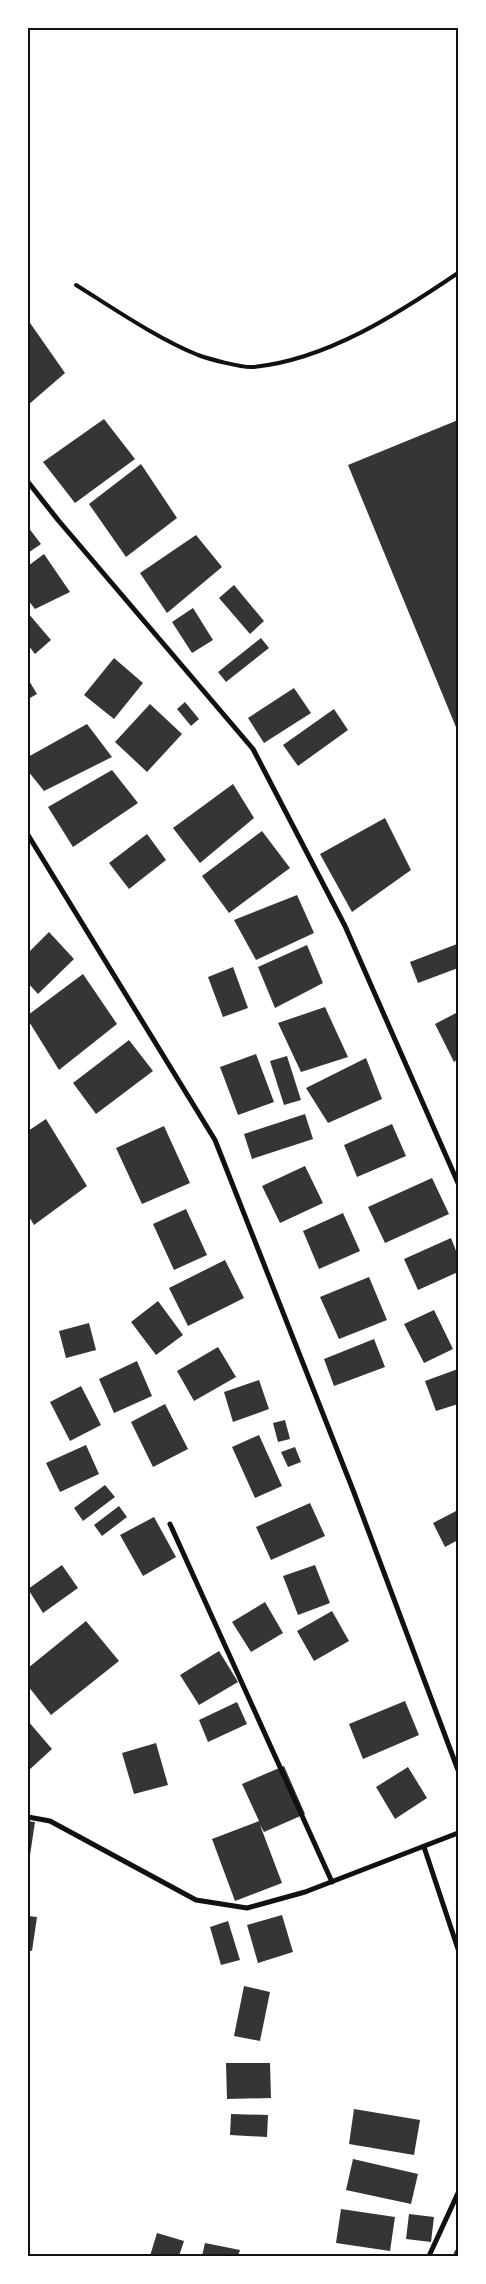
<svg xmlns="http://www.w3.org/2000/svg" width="486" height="2284" font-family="Poppins,sans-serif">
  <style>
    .building { fill: #353535 }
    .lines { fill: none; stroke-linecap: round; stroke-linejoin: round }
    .service { stroke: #111; stroke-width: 4 }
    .minor { stroke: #111; stroke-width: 5 }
    .neatline { fill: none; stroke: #111; stroke-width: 2 }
  </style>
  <rect width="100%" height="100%" fill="#fff"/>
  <g class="building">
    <path d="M28,320l37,53 -37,32z"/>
    <path d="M104,419l31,40 -60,44 -32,-41z"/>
    <path d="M458,420v312l-110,-267z"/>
    <path d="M141,464l36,54 -51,39 -37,-53z"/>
    <path d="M28,527l13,17 -13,9z"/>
    <path d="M196,535l26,32 -55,46 -27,-40z"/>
    <path d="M44,554l26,38 -35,17 -7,-9v-34z"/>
    <path d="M234,585l30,36 -14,13 -31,-36z"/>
    <path d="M193,608l20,32 -21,13 -20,-31z"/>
    <path d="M28,613l23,27 -16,14 -7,-9z"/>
    <path d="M261,638l8,10 -43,34 -8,-10z"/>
    <path d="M114,658l29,25 -29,36 -30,-24z"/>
    <path d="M28,679l9,15 -9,5z"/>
    <path d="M294,688l17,25 -47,30 -16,-25z"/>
    <path d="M185,702l14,17 -8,7 -14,-17z"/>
    <path d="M150,704l32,30 -35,38 -32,-30z"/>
    <path d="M334,709l14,21 -50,36 -15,-21z"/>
    <path d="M87,724l25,33 -68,34 -16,-20v-14z"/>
    <path d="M112,770l26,33 -65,44 -25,-40z"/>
    <path d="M233,784l21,34 -54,45 -27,-35z"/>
    <path d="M385,818l26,52 -59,42 -32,-58z"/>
    <path d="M262,831l28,37 -61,45 -27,-37z"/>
    <path d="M147,834l19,26 -37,29 -20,-26z"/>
    <path d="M297,895l17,38 -58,27 -22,-40z"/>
    <path d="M49,932l25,27 -36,35 -10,-11v-30z"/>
    <path d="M457,944l1,24 -40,15 -8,-21z"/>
    <path d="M307,945l16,38 -48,25 -17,-41z"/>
    <path d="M233,967l15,41 -25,9 -15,-40z"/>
    <path d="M83,974l34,50 -58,46 -31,-50v-5z"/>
    <path d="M325,1007l23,50 -47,15 -23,-49z"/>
    <path d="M458,1012v47l-4,3 -19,-38z"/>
    <path d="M129,1040l24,31 -57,43 -23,-31z"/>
    <path d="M256,1054l18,48 -36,13 -18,-48z"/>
    <path d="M287,1056l14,44 -17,5 -14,-44z"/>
    <path d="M366,1058l16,41 -54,24 -22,-35z"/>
    <path d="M305,1114l8,25 -61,20 -8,-25z"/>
    <path d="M46,1119l41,67 -53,39 -6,-10v-84z"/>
    <path d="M392,1124l14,32 -49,21 -13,-32z"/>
    <path d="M164,1126l26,57 -48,21 -26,-56z"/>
    <path d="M305,1166l18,37 -43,20 -18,-37z"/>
    <path d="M432,1178l17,36 -64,29 -17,-36z"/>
    <path d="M186,1209l21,46 -33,15 -21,-46z"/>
    <path d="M343,1213l17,38 -41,18 -16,-38z"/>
    <path d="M451,1238l7,18v16l-40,18 -14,-31z"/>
    <path d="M225,1260l19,38 -56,28 -19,-38z"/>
    <path d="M369,1277l18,43 -48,19 -19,-42z"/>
    <path d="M158,1301l25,34 -27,20 -25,-33z"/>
    <path d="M434,1310l19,39 -29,14 -20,-39z"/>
    <path d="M89,1323l7,27 -30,8 -7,-27z"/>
    <path d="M374,1339l11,28 -51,19 -10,-27z"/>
    <path d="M218,1347l18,30 -42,24 -17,-30z"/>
    <path d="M137,1361l15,35 -38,17 -15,-34z"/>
    <path d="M458,1369v35l-22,7 -11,-30z"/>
    <path d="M259,1380l10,29 -36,13 -9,-30z"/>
    <path d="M81,1386l20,39 -31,16 -20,-39z"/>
    <path d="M165,1404l23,45 -35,18 -22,-45z"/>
    <path d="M285,1420l5,19 -12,3 -5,-19z"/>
    <path d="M259,1435l23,51 -27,12 -23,-51z"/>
    <path d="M86,1445l13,29 -39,18 -14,-29z"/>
    <path d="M295,1447l6,15 -13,5 -7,-15z"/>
    <path d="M105,1485l10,12 -32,24 -9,-13z"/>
    <path d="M310,1503l15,33 -54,24 -15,-33z"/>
    <path d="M119,1506l8,11 -25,19 -8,-11z"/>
    <path d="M458,1510v30l-13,7 -12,-24z"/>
    <path d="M154,1517l22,40 -33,19 -23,-41z"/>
    <path d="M62,1565l16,23 -35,25 -15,-24z"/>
    <path d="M315,1565l15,38 -32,12 -15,-39z"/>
    <path d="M265,1602l18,31 -32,19 -19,-30z"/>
    <path d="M332,1611l17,30 -35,20 -17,-30z"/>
    <path d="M86,1621l33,40 -68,54 -23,-29v-18z"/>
    <path d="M219,1651l19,31 -39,23 -19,-30z"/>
    <path d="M405,1701l14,34 -56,24 -14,-35z"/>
    <path d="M237,1702l10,22 -39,18 -9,-22z"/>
    <path d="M28,1721l24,28 -24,22z"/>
    <path d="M156,1743l12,42 -34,9 -12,-41z"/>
    <path d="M284,1766l21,48 -41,18 -4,-7 22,58 -47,18 -23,-62 47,-18 -17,-37z"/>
    <path d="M408,1767l19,31 -32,21 -19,-32z"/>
    <path d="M28,1821l7,1 -6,40h-1z"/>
    <path d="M282,1915l11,37 -35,11 -11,-38z"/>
    <path d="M28,1916l9,1 -5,34 -4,-1z"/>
    <path d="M228,1921l12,39 -19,5 -11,-38z"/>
    <path d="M244,1986l26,6 -10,49 -26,-5z"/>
    <path d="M226,2063h44l1,35 -44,1z"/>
    <path d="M354,2109l66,11 -6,35 -65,-11z"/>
    <path d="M231,2114l37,1 -1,22 -37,-2z"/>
    <path d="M353,2159l65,15 -7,30 -65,-14z"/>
    <path d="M341,2209l54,8 -5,34 -54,-8z"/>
    <path d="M409,2214l25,3 -3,25 -25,-3z"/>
    <path d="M157,2233l27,8 -5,15h-29z"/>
    <path d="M205,2243l35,7 -2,6h-36z"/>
    <path d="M455,2250l3,1v5h-5z"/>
  </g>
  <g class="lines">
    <path class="service" d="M76,285c37,23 82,54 122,70 11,4 44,13 55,12 74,-7 146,-54 205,-94"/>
    <g class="minor">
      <path d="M28,482l30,38 195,229 92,177 113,257"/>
      <path d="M28,835l187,305 138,350 105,280"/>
      <path d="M170,1524l162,358"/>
      <path d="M28,1817l22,4 146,79 51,8 58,-16 153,-59"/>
      <path d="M424,1847l34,102"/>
      <path d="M429,2256l29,-63"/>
    </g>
  </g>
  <rect width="486" height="2284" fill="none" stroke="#ffffff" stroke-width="58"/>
  <rect x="29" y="29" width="428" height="2226" class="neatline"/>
</svg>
